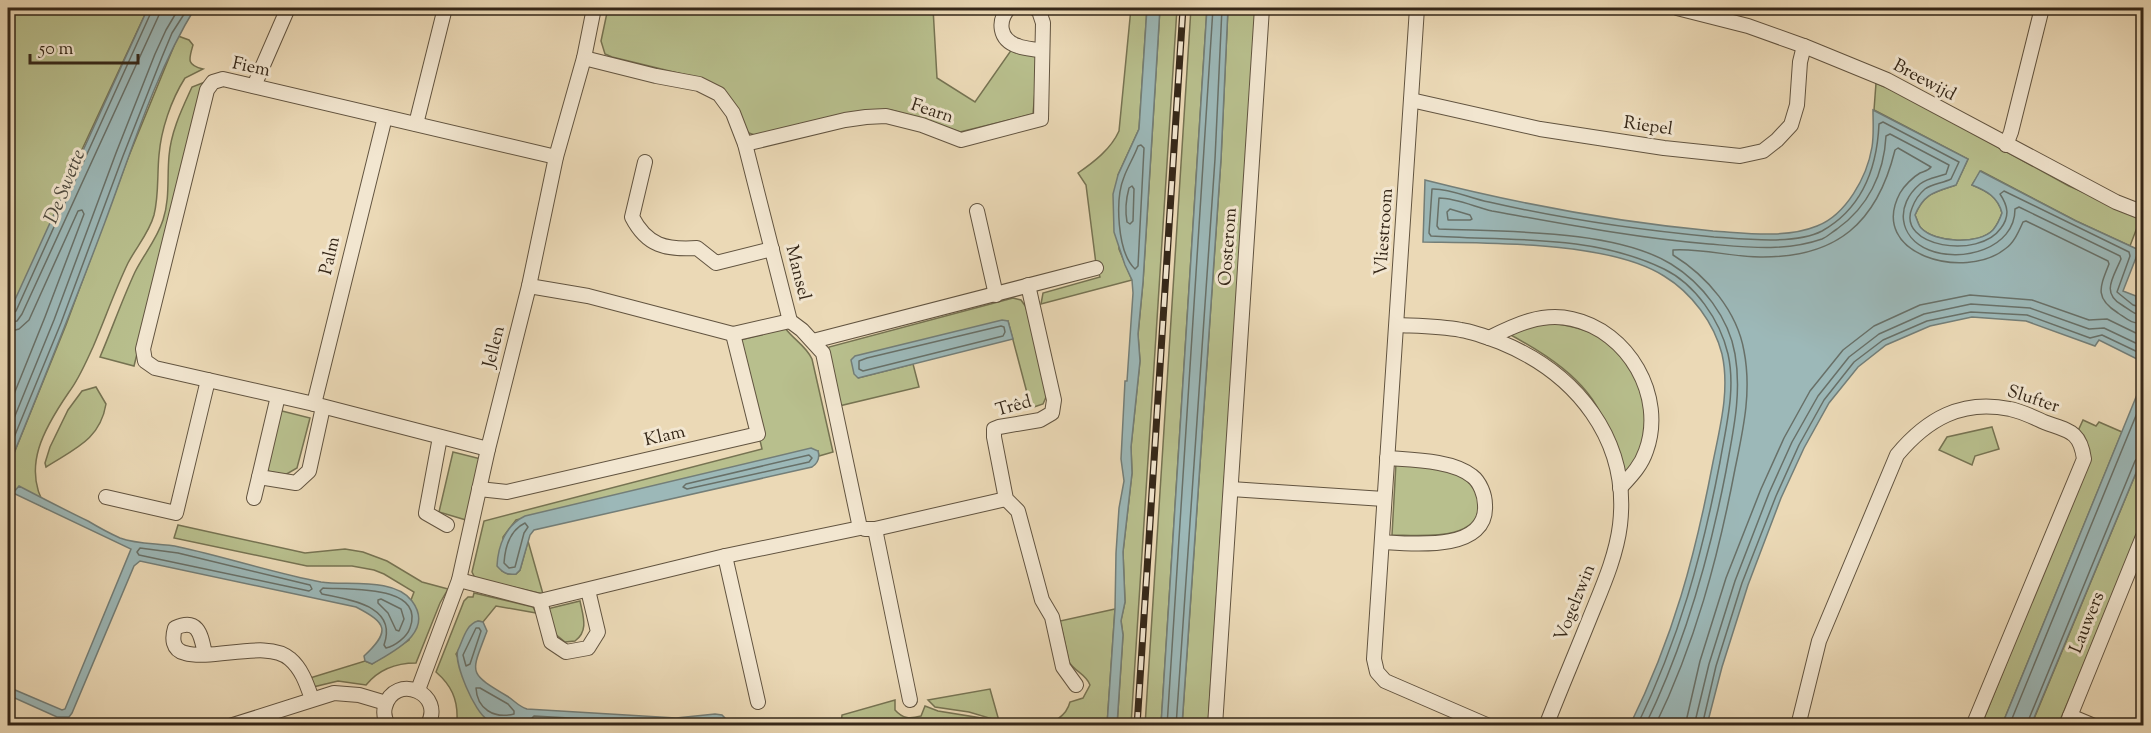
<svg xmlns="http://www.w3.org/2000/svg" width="2151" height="733" font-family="'Sorts Mill Goudy',serif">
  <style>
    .green { fill: #b8bf8d; stroke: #767352; stroke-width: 1.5 }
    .water { fill: #9cb8b8; stroke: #737e78; stroke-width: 1.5 }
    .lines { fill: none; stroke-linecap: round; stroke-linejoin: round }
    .shore { stroke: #687068; stroke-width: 1.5 }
    .minor-casing { stroke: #625440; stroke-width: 16 }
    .minor { stroke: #f2e6d0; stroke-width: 14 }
    .rail-casing { stroke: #352718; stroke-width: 7 }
    .rail { stroke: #f2e6d0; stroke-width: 4.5; stroke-dasharray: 14; stroke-linecap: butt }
    .labels { text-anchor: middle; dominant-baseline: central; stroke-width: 6; stroke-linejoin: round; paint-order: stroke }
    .street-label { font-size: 18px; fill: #352718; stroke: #f2e6d0 }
    .water-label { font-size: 20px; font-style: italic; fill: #4f4b40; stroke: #f2e6d0 }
  </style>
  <rect width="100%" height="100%" fill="#ebd9b6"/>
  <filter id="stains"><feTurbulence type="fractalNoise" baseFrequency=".00333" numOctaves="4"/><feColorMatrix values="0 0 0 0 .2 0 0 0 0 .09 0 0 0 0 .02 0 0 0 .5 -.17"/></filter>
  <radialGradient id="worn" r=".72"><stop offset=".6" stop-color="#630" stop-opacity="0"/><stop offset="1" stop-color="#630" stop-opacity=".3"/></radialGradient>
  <g class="green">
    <path d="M8,8h140l-76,163 -64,164z"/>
    <path d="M608,8h232l8,4 8,1 16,-5h61l4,70 38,24 37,-53 23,5 3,4 -5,56 -73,18 -55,-18 -14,-4h-22l-109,27 -11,-4 -55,-56 -82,-20 -7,-3 -4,-13z"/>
    <path d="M1131,8h16l-8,121 -21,46 1,74 13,31 -91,24 2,-11 57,-16 -4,-13 -10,-79 -8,-12c16,-11 33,-24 41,-42z"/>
    <path d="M1160,8h17l-46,717 -14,1 6,-91 -2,-15 4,-18 -2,-50 9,-79 -1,-26 9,-86 -2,-26 5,-53z"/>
    <path d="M1191,8h16l-46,717 -16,1z"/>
    <path d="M1228,8h28l-48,717 -26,1 39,-567z"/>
    <path d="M178,36l11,4 4,5c-4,14 -7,20 10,24l-18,9c-14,22 -24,52 -26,77 -2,20 0,40 -5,60 -5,18 -17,31 -26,48 -13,27 -23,56 -35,84 -7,15 -14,32 -24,45 -24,35 -49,76 -22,117l-39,-21v-20l58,-143 62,-167z"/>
    <path d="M205,82l-71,284 -34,-9c12,-28 22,-57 35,-85 9,-18 22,-33 28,-52 7,-21 4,-43 6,-64 2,-25 13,-47 23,-69z"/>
    <path d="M1876,83l27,12 166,91 72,31 -11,29 -54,-25 -95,-50 -9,14c15,6 26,12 30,28 -2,6 -5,12 -9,17 -14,15 -58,13 -72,-2 -3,-3 -4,-9 -6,-13 9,-22 20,-23 41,-30l12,-26 -94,-49z"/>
    <path d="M1013,298l8,2 5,7 21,88 -4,9 -12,4 -23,-87 -150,57 55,-14 6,23 -80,19 -12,-53 2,-6z"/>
    <path d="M1552,323c13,2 28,5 40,10 43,20 65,78 46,122 -4,8 -10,15 -16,22 -6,-19 -11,-39 -19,-58 -16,-40 -60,-67 -96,-86l11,-6z"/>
    <path d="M785,328c9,12 21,18 27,31l21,93 -14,4 -1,-5 -302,69 -13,17 -1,34 6,3h8l4,-4 8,-29 15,53 -68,-16 -3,-6 12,-51 278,-72 -25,-108z"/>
    <path d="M96,387l10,17c-6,36 -32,45 -60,63l-1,-4 5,-16 18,-37 14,-19z"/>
    <path d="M278,410l32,8 -13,50 -12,7 -22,-5z"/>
    <path d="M2083,420l13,6 3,-4 23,10 -120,293 -21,1 105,-260c5,-15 3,-22 -8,-35z"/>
    <path d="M1992,427l7,22 -24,7 -3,9 -33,-15 8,-13z"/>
    <path d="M453,452l28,7 -15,61 -27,-8z"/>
    <path d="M2143,456v65l-73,176 -12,28 -27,1z"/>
    <path d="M1396,463c17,3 43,3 59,10 13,5 21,13 23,27 7,43 -60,35 -86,35z"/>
    <path d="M178,525l127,28 40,-4 18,3 24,9 35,21 26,7 -8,14 -24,60c-21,0 -37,6 -50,22l-28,-4 -25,6 -3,-9 55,-17 7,3 37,-24 7,-31 -5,-9 3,-8 -30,-18 -10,-4 -22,-4h-45l-133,-28z"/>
    <path d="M474,593l59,14 3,6 -40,-7 -13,16 -5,-1 -22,33 32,66 78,5h-94l-15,-5c1,-21 -6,-35 -21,-48l28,-71 4,-4h5z"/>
    <path d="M580,601c3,15 9,30 -5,40l-10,1 -11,-9 -7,-24z"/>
    <path d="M1115,609l-8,116 -67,1c14,-4 26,-9 30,-24l13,-4 7,-13c-4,-11 -15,-13 -21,-23l-9,-41z"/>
    <path d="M990,689l9,32 -30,-9 -34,-5 -7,-7z"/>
    <path d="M895,700v10c8,9 15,9 26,6l4,-10 13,5 87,14h-184l1,-10z"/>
  </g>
  <g class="water">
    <path d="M148,8h47c-39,63 -64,144 -90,214 -31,83 -64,164 -97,246v-153z"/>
    <path d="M1147,8h13l-17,274 -5,52 2,27 -9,86 1,26 -9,79 2,50 -4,19 2,14 -6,90h-10l8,-116 1,-56 3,-45 5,-27 -3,-22 4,-78h2l6,-88 -1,-13 -7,-15 -11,-33 -1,-38 5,-19 21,-46z"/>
    <path d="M1207,8h21l-7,151 -39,566h-21z"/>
    <path d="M1873,110l95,49 -12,26c-21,7 -32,8 -41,30 2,4 3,10 6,13 14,15 58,17 72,2 4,-5 7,-11 9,-17 -4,-16 -15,-22 -30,-28l8,-14 96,50 63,29 -16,41 13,5v3l7,4v59l-44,-22 -4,6 -69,-25 -54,-4 -42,9 -44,19 -28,22 -29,36 -25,45 -23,50 -33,87 -26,82 -15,58h-77c43,-87 65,-168 83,-263 7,-35 17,-72 9,-108 -8,-31 -30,-61 -58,-78 -55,-35 -176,-33 -241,-34l2,-62c95,24 190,42 288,51 33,2 72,8 104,-5 29,-11 50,-49 55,-79 2,-12 1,-25 1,-37z"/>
    <path d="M1002,320l6,1 5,18 -155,39 -4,-4 -3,-14 4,-4z"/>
    <path d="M2143,380v76l-112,269h-29z"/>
    <path d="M811,448l7,3c2,7 0,12 -6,16l-278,63 -4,5 -10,35 -4,4c-9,1 -13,-1 -19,-8 1,-21 9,-41 28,-50z"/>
    <path d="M19,486c23,12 46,24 69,35 10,6 21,12 32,17 19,7 40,5 59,9 47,10 94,26 142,35 25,4 73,-5 91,19 23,31 -18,50 -40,63l-7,-3 -1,-5c27,-25 23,-33 -8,-49l-216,-46 -6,5 -62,147 -3,4h-12l-49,-22v-8l54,23 3,-1 66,-160 -118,-56z"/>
    <path d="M478,621l5,1 4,9c-16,43 -20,41 20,65 8,5 11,10 20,13l149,9 39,-4 7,1 6,6 14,3 39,1c-82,1 -166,4 -248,-2 -11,-1 -36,0 -46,-4 -12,-6 -34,-57 -29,-69 5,-10 8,-26 20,-29z"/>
  </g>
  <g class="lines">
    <g class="shore">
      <path d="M1141,145l3,3 -6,118 -3,3c-18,-17 -20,-70 -11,-92 4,-11 10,-20 14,-31z"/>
      <path d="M1132,186l2,3 -1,32 -3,3 -3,-2c-2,-11 -1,-23 2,-34z"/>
      <path d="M1450,209l20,6 2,4 -2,1h-22l-1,-8z"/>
      <path d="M8,315l4,-1 4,-3 137,-303"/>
      <path d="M8,323l9,-2 5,-7 137,-299 1,-7"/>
      <path d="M1001,326l3,1 1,5 -2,4 -140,35 -4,-2v-8l8,-3z"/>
      <path d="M8,332l11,-3 10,-9 49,-109 4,-1 2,4 -39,103 -37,92"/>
      <path d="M8,433l46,-113 62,-167 39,-99 11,-24 13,-22"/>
      <path d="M8,452l53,-129 62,-167 39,-99 10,-24 16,-25"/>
      <path d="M809,455l3,3 -3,4 -122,27 -4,-2 3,-3z"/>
      <path d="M525,523l3,4 -4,6 -9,34 -6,1 -5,-5c1,-15 6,-33 21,-40z"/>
      <path d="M140,548l38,5 132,32 2,4 -3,2 -170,-36 -2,-3z"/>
      <path d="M323,588c23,2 103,-4 87,40 -3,9 -15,18 -24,20l-2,-3c14,-40 -35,-45 -62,-51l-2,-3z"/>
      <path d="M381,599l20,10 3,10 -5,12 -3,-1 -8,-17 -10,-10v-3z"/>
      <path d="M476,628h3l2,3 -11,33 -4,2 -3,-11z"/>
      <path d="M476,688h4l28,16 6,7v3c-20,5 -37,-5 -38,-26z"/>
      <path d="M533,726l-1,-8 2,-2 142,8 38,-4 6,1 4,5"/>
      <path d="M1167,726l46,-718"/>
      <path d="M1176,726l39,-567 7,-151"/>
      <path d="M1637,726c42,-87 65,-170 83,-264 6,-36 16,-72 8,-108 -8,-34 -33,-70 -64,-85 -72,-35 -156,-28 -233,-33l-2,-3 3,-44c18,-1 39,10 57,13 74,17 149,28 225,35 30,2 81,8 108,-6 41,-23 55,-63 57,-107l4,-2 76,40 -8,17c-8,4 -19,5 -26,10 -6,5 -10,11 -13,19 -16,39 67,52 89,20 9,-12 7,-22 -1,-34l4,-3 125,61 1,4 -13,36 16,13 11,3"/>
      <path d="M1645,726c40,-82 64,-167 81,-255 7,-39 16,-77 9,-117 -6,-36 -33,-71 -64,-90 -57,-35 -165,-32 -232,-35l-2,-3 2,-28c17,0 36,9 53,13 72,13 144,27 217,33 37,3 76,8 113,-5 5,-2 10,-7 15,-10 31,-22 47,-55 49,-93l4,-2 59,31 -3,9c-8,3 -19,4 -26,10 -25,21 -22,53 9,66 32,13 86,-1 86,-41l4,-2 101,49 1,3c-8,19 -20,34 1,46 8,5 12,10 22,10"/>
      <path d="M1655,726c40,-82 63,-168 80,-257 8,-39 17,-77 9,-118 -7,-40 -37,-75 -71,-96v-5c28,-2 59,7 87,7 77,1 117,-34 135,-107l3,-2 33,19c-3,4 -6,4 -11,6 -7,4 -16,13 -20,20 -33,62 65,88 105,56 9,-6 14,-18 18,-27l3,-1 82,40 1,3c-9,23 -15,34 9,49 9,6 14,11 26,11"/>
      <path d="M1685,726l15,-65 26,-83 35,-89 23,-51 26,-47 33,-41 31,-24 46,-21 50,-10 62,5 57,20 18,-1 37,18"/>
      <path d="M1694,726l15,-62 26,-83 34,-88 23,-51 26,-46 31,-39 30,-23 45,-20 47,-10 59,4 59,21 15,-1 40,19"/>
      <path d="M1702,726l14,-60 26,-83 34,-87 23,-51 25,-45 30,-38 29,-22 44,-19 44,-9 56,3 63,23 12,-3 42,20"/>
      <path d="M2009,726l135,-330"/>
      <path d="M2026,726l109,-265 3,-4 6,-1"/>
    </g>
    <g class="minor-casing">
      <g id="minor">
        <path d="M1009,8c-12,13 -10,32 9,38 7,3 17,3 24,5"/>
        <path d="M1417,8l-43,651 3,13 8,9 104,45"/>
        <path d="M1677,8l71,18 56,20 83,34 229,122 28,11"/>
        <path d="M254,86l34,-78"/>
        <path d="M1411,100l129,29 124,19 76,8 23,-5 14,-11 14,-15 6,-20 3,-43 4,-16"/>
        <path d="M416,124l29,-116"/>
        <path d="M745,144l100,-24 21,-3 20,-1 36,9 39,15 80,-21 2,-96 -4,-12 -4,-3"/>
        <path d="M2006,145l5,-13 31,-124"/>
        <path d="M645,162l-13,55c15,29 34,33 65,31l19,15 56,-14"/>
        <path d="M977,211l19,84"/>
        <path d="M1028,285l26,115 -2,13 -12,7 -41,7 -5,2v8l12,62 12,12 24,89 10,17 11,50 13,18"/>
        <path d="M529,286l59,10 145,38 57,-13"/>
        <path d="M1397,325c21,1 43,1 64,5 13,2 26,7 39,12 76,31 130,97 120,183 -4,33 -19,65 -31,95 -14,35 -29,70 -43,106"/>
        <path d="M1489,338c26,-13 53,-26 83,-19 56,12 94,77 74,132 -5,15 -15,25 -26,37"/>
        <path d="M813,341l283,-73"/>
        <path d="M278,396l-19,81 37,6 13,-12 14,-64"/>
        <path d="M314,404l71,-287"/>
        <path d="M440,437l-14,76 21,12"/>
        <path d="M488,449l-174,-45 -159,-36 -10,-7 -2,-12 64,-259 6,-8 10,-3 333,78"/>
        <path d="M479,489l28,3 251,-58 -25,-100"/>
        <path d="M1231,489l153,10"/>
        <path d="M106,497l70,16 32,-133"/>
        <path d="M254,498l5,-21"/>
        <path d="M865,529h10l131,-30"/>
        <path d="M875,529l35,171"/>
        <path d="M1382,542c31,2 106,10 103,-37 0,-10 -5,-23 -13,-29 -20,-16 -60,-16 -85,-18"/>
        <path d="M725,556l33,146"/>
        <path d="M459,580l81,21 185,-45 135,-28 -37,-175 -21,-23 -12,-9 -45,-177 -12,-31 -14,-19 -20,-10 -43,-8 -72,-18"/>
        <path d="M540,601l11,41 15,10 22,-4 10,-16 -10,-42"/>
        <path d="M205,654c-4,-18 -6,-37 -30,-26 -3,10 -3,22 10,25 28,8 83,-14 105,6 12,10 17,26 22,40"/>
        <path d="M418,690l41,-110 29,-131 41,-163 27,-129 28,-99 10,-50"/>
        <path d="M2070,716l24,10"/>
        <path d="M230,726l104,-33 25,2 27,8"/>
        <path d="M389,726c-4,-6 -6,-12 -4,-19 9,-35 62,-14 42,19"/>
        <path d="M1215,726l47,-718"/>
        <path d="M1798,726l21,-85 78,-186c30,-36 65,-56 113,-46 11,2 23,8 34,13 24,9 36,8 40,37l-111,267"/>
        <path d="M2066,726l78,-192"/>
      </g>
    </g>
    <use href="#minor" class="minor"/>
    <g class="rail-casing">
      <path id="rail" d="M1137,726l46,-718"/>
    </g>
    <use href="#rail" class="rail"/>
  </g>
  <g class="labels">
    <g class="street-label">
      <text transform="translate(251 68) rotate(12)">Fiem</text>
      <text transform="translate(1924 81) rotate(28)">Breewijd</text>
      <text transform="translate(932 112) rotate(18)">Fearn</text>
      <text transform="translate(1648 127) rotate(8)">Riepel</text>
      <text transform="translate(1385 232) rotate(-86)">Vliestroom</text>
      <text transform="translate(1229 247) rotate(-86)">Oosterom</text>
      <text transform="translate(331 256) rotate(-77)">Palm</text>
      <text transform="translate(797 273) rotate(76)">Mansel</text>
      <text transform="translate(495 347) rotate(-76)">Jellen</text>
      <text transform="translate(2033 400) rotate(18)">Slufter</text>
      <text transform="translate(1014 407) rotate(-16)">Trêd</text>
      <text transform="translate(665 437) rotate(-13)">Klam</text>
      <text transform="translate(1576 603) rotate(-68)">Vogelzwin</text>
      <text transform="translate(2088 623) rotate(-68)">Lauwers</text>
    </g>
    <g class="water-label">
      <text transform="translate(66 187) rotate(-68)">De Swette</text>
    </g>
  </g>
  <rect width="2151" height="733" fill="none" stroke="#ebd9b6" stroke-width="30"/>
  <rect x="9" y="9" width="2133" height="715" fill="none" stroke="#352718" stroke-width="3"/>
  <rect x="15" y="15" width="2121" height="703" fill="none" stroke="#352718" stroke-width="1.5"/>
  <path d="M30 54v9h108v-9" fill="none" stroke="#352718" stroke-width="3"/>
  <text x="39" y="54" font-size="18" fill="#352718" stroke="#f2e6d0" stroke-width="4.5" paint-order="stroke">50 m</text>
  <rect width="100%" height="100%" filter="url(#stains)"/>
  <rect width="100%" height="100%" fill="url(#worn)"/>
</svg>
